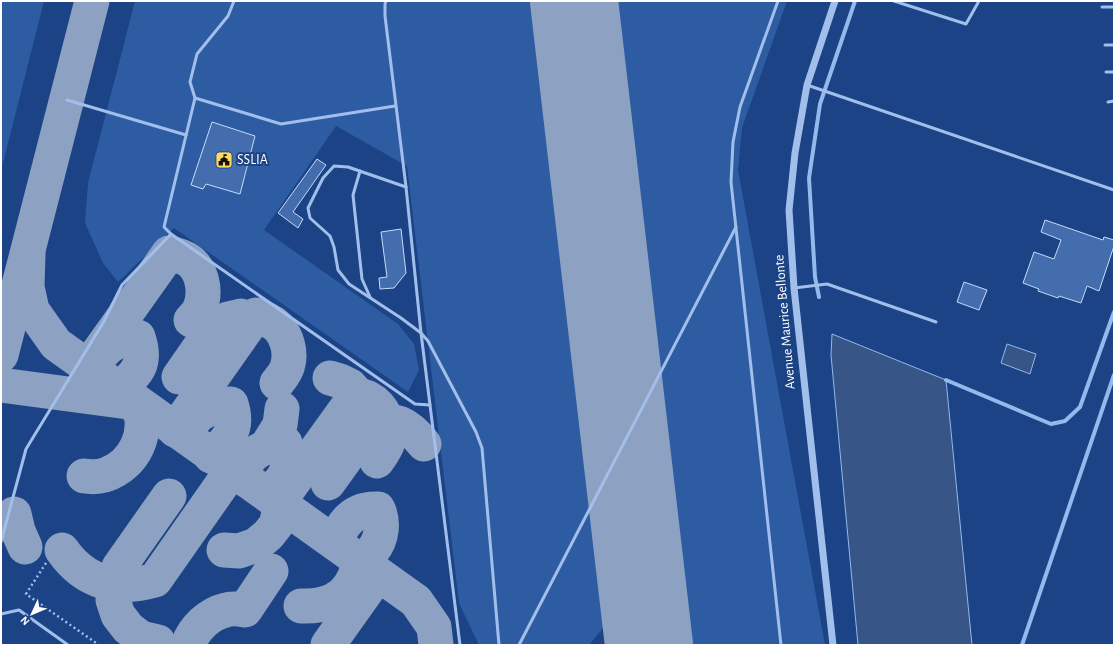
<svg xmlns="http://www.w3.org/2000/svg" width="1115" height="646" font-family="'Alegreya Sans',sans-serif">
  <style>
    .green { fill: #2e5ca3 }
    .water { fill: #375586; stroke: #94b9ed }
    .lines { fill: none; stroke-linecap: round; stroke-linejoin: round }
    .stream { stroke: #94b9ed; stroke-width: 4 }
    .taxiway { stroke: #8da1c2; stroke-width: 35 }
    .runway { stroke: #8da1c2; stroke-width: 88 }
    .building { fill: #446dae; stroke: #c6daf8 }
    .path { stroke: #a2bfeb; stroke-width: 2.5; stroke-dasharray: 2 3; stroke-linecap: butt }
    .service { stroke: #a2bfeb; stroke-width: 3 }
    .tertiary { stroke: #a2bfeb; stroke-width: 7 }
    .labels { text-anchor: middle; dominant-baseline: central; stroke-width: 4; stroke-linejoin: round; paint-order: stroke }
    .poi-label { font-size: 14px; fill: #fff; stroke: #1b4385; text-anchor: start }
    .street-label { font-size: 14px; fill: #fff; stroke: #1b4385 }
  </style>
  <rect width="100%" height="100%" fill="#1b4385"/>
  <g class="green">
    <path d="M1,1h43l-43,170z"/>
    <path d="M135,1h419l59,501 -4,1 6,75 -6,35 -6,15 -14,17h-110l-20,-42 -52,-437 -71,-40 -72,104 134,94 16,20 5,26 -11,22 -234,-164 -56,54 -15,-19 -18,-40 3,-40z"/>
    <path d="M595,1h192l-45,127 -4,42 87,475h-157z"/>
  </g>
  <g class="water">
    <path d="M832,334l114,46 26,265h-114l-27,-290z"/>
    <path d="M1007,344l29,10 -6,20 -29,-11z"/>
  </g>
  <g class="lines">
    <g class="stream">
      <path d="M819,297l-4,-20 -6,-99 11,-74 35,-103"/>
      <path d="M946,380l105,44 14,-3 15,-14 34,-95"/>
      <path d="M1022,645l92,-270"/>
    </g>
    <g class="taxiway">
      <path d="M28,254l-1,33 5,23 24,34 360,257 18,26 2,18"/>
      <path d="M1,355l91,-354"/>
      <path d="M99,358c9,-15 22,-19 39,-21 9,26 0,37 -20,52"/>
      <path d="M88,367l81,-114c8,2 17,4 23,10 12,12 14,33 7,47 -2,4 -5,7 -8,10"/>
      <path d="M179,377l34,-49 15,-9 13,-3"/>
      <path d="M1,385l127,17 6,3"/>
      <path d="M371,426c23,-11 38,-1 53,18"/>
      <path d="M175,430l81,-115c8,3 16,6 22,12 9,9 13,25 10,37 -1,7 -7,14 -11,19"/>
      <path d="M188,433l2,-9 10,-10 14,-8 17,-2c8,24 -2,36 -20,52"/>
      <path d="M270,441l10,-16 2,-16"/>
      <path d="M84,476c7,1 14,1 21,-1 30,-10 45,-43 33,-72"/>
      <path d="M242,478c1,-5 2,-12 5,-16 8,-13 23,-17 38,-19 7,21 3,33 -13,47"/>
      <path d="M328,483l33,-46 4,-17v-16l-9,-11 -6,-7 -10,-5 -10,-3"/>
      <path d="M278,503l78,-108c4,1 9,1 12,3 15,8 25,28 20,44 -2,7 -7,13 -11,19"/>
      <path d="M14,514l4,17 7,16"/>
      <path d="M62,550c23,33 55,41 93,30l77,-110"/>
      <path d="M224,550l15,1 17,-6 12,-10 8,-10 5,-20"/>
      <path d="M301,606c22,1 42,-5 52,-26 3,-5 4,-12 7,-17 3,-5 10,-8 13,-13 9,-11 11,-28 5,-41 -24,-1 -36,14 -43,34"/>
      <path d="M158,642l-17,-4 -13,-10 -10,-13 -5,-15v-16l6,-17 50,-71"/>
      <path d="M188,645c6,-17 21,-31 38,-35 6,-2 13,-1 19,0l26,-39"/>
      <path d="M328,645l44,-62"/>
    </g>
    <path class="runway" d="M574,1l75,644"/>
  </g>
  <g class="building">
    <path d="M212,122l43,14 -15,58 -34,-10 -3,5 -12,-4z"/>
    <path d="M317,159l9,6 -33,47 10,7 -5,9 -20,-15z"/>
    <path d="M1045,220l58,20 1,-3 10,3v6l-15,45 -12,-5 -6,17 -22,-7 -1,2 -20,-7 1,-2 -16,-6 11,-31 20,7 7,-19 -20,-8z"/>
    <path d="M401,229l5,44 -12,15 -14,1 -1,-11 8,-1 -6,-45z"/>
    <path d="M964,282l23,8 -8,20 -22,-8z"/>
  </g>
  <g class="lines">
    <g class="path">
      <path d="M46,563l-20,31 73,51"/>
      <path d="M184,645l1,-1"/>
    </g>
    <g class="service">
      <path d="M386,1l-1,3v12l21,171 15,146 39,312"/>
      <path d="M778,1l-38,106 -7,35 -2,40 50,463"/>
      <path d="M894,1l72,23 13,-23"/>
      <path d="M1102,7h12"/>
      <path d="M1105,45h9"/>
      <path d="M1106,72h8"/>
      <path d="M807,85l307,105"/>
      <path d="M195,98l-5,-16 7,-28 31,-38 6,-15"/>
      <path d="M67,100l119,35"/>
      <path d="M1108,102l6,-1"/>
      <path d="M360,171l-7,24 9,84 8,18"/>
      <path d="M406,187l-58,-20 -14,-1 -11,12 -15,30 2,10 20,18 4,11 4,23 11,14 52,34 20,15 7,8 48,91 6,16 17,197"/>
      <path d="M171,234l-7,-7 31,-129 86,26 114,-18"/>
      <path d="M794,288l33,-4 109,38"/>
      <path d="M1,542l25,-93 77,-126 19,-38 49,-51 244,170 15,1"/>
      <path d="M1,614l18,-4 49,35"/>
      <path d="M519,645l217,-418"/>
    </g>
    <path class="tertiary" d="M833,645l-39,-357 -5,-78 6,-57 12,-68 28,-84"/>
  </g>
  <defs>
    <g id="civic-square" transform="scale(0.9)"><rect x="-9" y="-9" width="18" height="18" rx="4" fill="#fcd85e" stroke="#1b4385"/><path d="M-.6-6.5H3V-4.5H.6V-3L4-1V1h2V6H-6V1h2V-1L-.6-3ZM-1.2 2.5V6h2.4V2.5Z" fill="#111"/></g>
  </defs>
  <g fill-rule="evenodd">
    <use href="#civic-square" x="224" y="160"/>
  </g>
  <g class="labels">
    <g class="poi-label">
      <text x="237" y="160">SSLIA</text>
    </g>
    <g class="street-label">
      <text transform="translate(785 322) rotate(-95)">Avenue Maurice Bellonte</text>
    </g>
  </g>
  <rect width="1115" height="646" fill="none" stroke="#ffffff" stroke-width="4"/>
  <g transform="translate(32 614) rotate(226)" stroke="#1b4385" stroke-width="3" paint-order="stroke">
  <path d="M0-3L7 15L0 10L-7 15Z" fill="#ffffff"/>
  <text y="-6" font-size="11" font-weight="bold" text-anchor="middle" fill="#ffffff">N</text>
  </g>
</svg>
